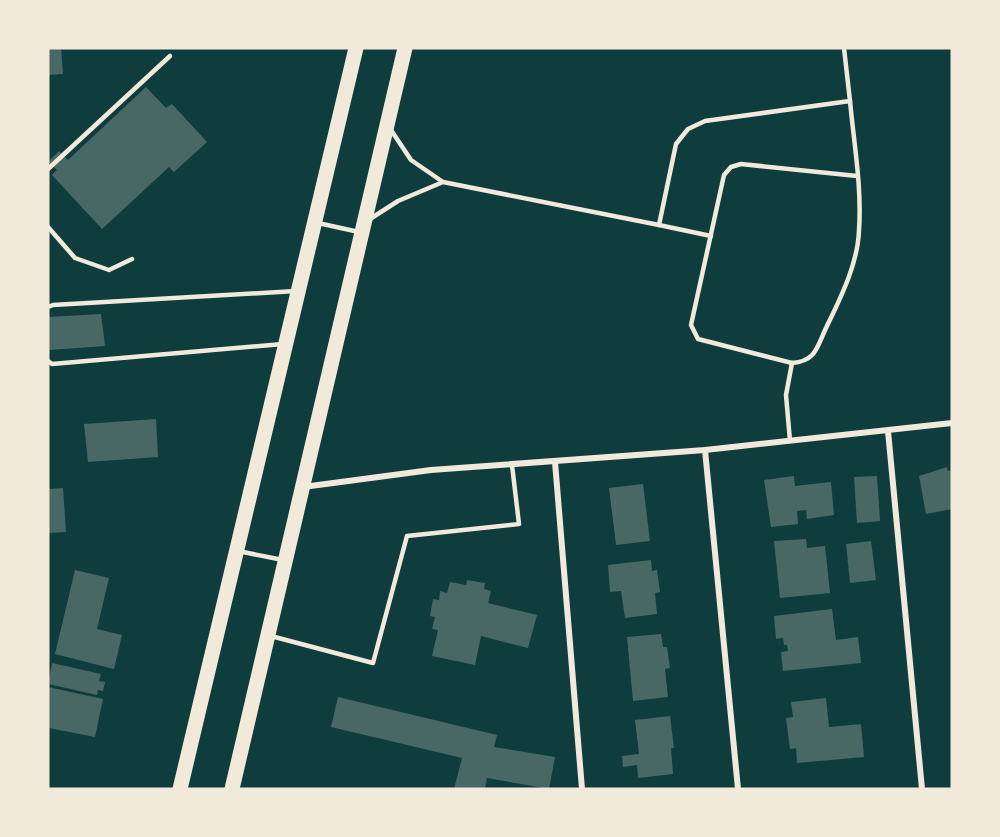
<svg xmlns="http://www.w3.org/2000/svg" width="1000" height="837" font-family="'Roboto Condensed',sans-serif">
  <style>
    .building { fill: #486865 }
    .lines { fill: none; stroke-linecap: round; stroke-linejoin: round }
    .service { stroke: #f1e9da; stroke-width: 4.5 }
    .minor { stroke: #f1e9da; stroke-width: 6 }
    .primary { stroke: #f1e9da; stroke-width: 15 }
  </style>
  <rect width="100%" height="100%" fill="#0f3d3e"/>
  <g class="building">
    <path d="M48,48h13l2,26 -15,1z"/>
    <path d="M146,87l20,21 6,-4 35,38 -33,30 -5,-5 -67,62 -50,-54 5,-5 -9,-8 11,-11 9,9z"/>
    <path d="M101,314l4,32 -56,4 -1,-33z"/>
    <path d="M156,419l2,38 -70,5 -4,-38z"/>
    <path d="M947,467l1,4 4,-1v39l-26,5 -7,-38z"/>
    <path d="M794,476l1,10 36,-4 3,33 -27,4 -1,-9 -9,1 1,13 -27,3 -7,-47z"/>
    <path d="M877,476l3,45 -23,2 -3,-46z"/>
    <path d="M643,484l7,57 -34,4 -7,-57z"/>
    <path d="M63,488l3,44 -18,1v-44z"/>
    <path d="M806,539l1,9 18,-2 5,47 -50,5 -6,-57z"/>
    <path d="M871,541l5,39 -26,3 -4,-39z"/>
    <path d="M651,560l1,11 5,-1 3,22 -5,1 2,21 -32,4 -4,-27 -11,1 -2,-27z"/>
    <path d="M75,570l34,8 -12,51 25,6 -8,34 -59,-15z"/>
    <path d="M467,580l18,3 -1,6 7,2 -3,12 49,12 -9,33 -47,-12 -6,29 -43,-9 6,-26 -6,-1 3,-12 -5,-1 3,-17 6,1 1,-9 7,2 3,-11 16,3z"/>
    <path d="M832,609l4,31 22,-3 3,26 -78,8 -2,-19 7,-1 -1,-6h-3l-1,-7 -7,1 -2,-23z"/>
    <path d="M661,634l2,13h4l3,21 -5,1 3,28 -35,4 -6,-64z"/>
    <path d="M52,663l49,11 -2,7 6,1 -2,9 -5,-1 -1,5 -49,-11z"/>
    <path d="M48,687l55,12 -8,38 -46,-9z"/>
    <path d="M338,697l159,38 -3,12 61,10 -6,32 -62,-11 -2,11h-31l8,-31 -131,-31z"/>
    <path d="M826,698l3,29 32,-3 3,33 -67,6 -1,-15 -6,1 -4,-31 7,-1 -2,-15z"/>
    <path d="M670,716l4,32h-3l2,26 -35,4 -1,-13 -14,2 -1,-11 17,-2 -4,-34z"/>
  </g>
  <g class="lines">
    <g class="service">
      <path d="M850,101c4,43 12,87 9,129 -1,33 -18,67 -32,96 -10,20 -10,35 -35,37l-94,-24 -7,-14 33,-150 7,-8 10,-3 116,12"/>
      <path d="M48,169l122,-113"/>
      <path d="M443,182l216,43 17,-81 12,-15 17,-8 145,-20 -6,-53"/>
      <path d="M370,219l28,-18 45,-19 -32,-22 -20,-30"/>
      <path d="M318,223l41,9"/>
      <path d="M659,225l52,11"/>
      <path d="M48,227l27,31 34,12 23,-11"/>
      <path d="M48,307l5,-2 243,-14"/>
      <path d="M48,361l4,3 231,-20"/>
      <path d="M790,441l-4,-46 6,-32"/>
      <path d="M238,551l45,9"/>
      <path d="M271,636l102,27 34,-127 112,-12 -7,-59"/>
    </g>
    <g class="minor">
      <path d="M888,431l34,358"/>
      <path d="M705,450l33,339"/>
      <path d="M555,462l27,327"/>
      <path d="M303,487l128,-17 274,-20 247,-27"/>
    </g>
    <g class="primary">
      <path d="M180,789l176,-741"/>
      <path d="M232,789l173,-741"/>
    </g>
  </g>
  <rect width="1000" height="837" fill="none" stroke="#f1e9da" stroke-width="99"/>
</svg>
